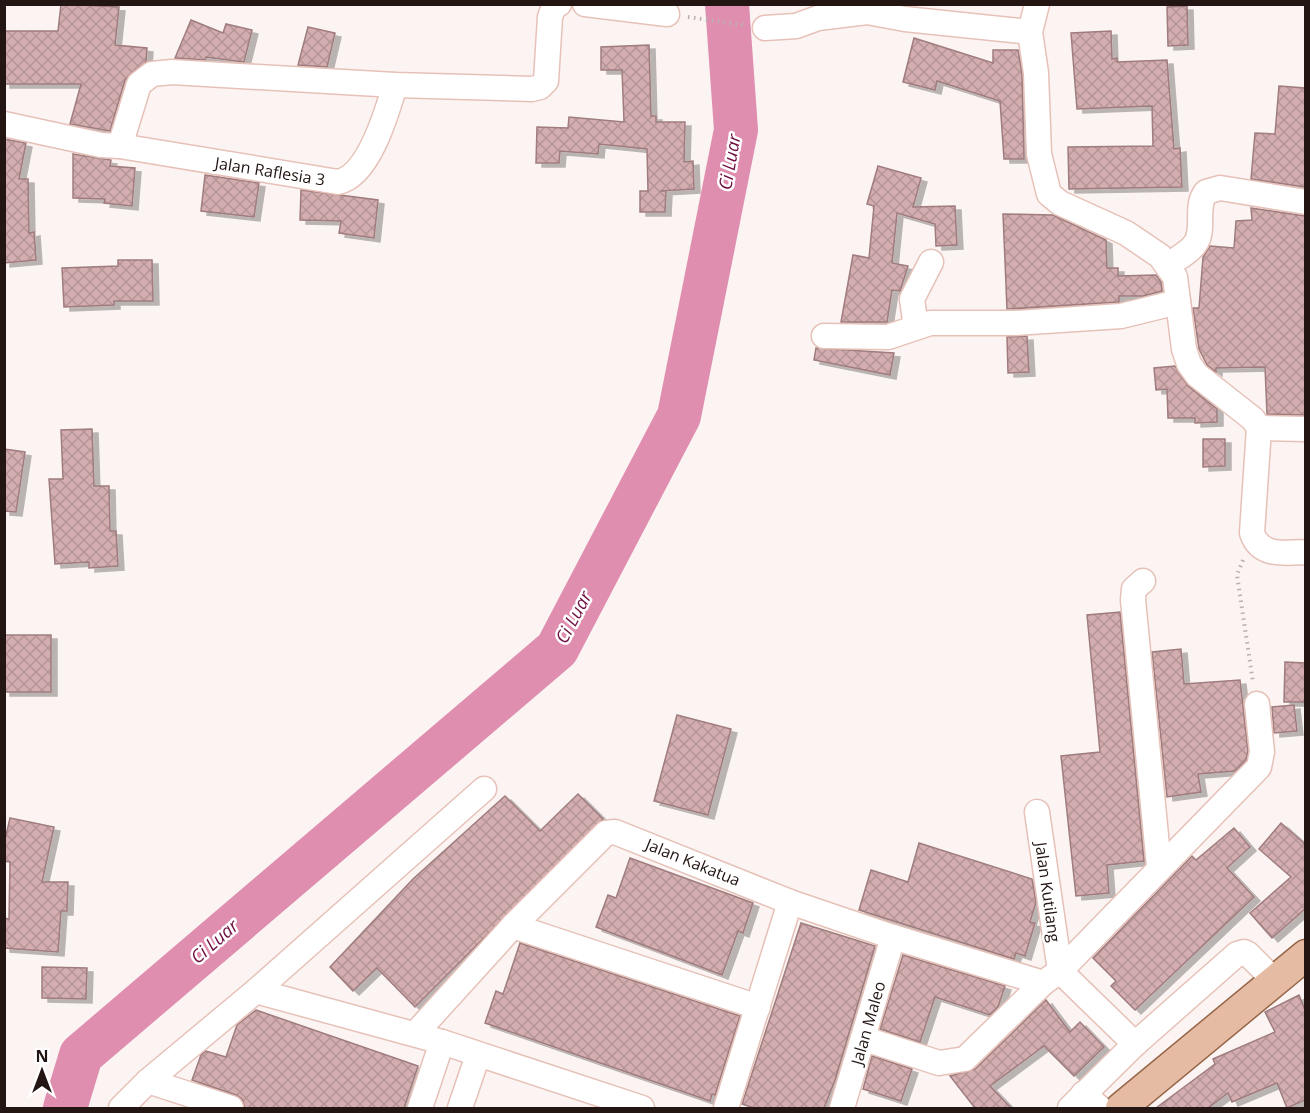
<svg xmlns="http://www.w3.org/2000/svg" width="1310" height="1113" font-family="'Open Sans',sans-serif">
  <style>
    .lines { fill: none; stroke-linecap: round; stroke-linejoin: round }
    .river { stroke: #df8eaf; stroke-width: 44 }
    .building { fill: url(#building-cross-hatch); stroke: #9f7c7e; stroke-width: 1.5; filter: url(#shadow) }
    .minor-casing { stroke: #e6c1b8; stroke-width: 27 }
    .major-casing { stroke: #956548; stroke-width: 33 }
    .path { stroke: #bab0ae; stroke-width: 4; stroke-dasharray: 1.5 4.5; stroke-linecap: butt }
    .minor { stroke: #fff; stroke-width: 24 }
    .major { stroke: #e5bca3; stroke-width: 30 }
    .labels { text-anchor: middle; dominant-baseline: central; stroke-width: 5; stroke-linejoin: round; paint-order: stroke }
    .street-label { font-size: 16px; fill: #221512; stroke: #fff }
    .water-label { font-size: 18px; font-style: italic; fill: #6e0e42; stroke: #fff }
  </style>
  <defs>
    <pattern id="building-cross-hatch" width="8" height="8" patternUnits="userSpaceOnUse" patternTransform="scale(1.5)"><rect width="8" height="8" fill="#d3adb0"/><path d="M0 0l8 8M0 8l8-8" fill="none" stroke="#b59496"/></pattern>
    <filter id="shadow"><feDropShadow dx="6" dy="4" stdDeviation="0" flood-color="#0004"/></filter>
  </defs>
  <rect width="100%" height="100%" fill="#fcf4f2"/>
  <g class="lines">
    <path class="river" d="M65,1108l16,-53 476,-406 122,-233 57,-286 -9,-126"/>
  </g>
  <g class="building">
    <path d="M61,4l58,3 -4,38 32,3 -1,14 -21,18 -15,51 -40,-7 11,-40h-77v-53h54z"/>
    <path d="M1187,6l1,39 -20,1 -1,-39z"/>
    <path d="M191,20l32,13 3,-9 26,6 -8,32 -38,-5 -1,3 -30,-2z"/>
    <path d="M308,27l27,6 -8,34 -29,-2z"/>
    <path d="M1111,31l1,28 5,-1v4l50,-2 7,89 6,-1 2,39 -113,2 -1,-42 85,-1 -1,-40 -75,3 -6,-76z"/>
    <path d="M914,38l79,25v-13h25l4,24 2,85h-20l-4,-58 -63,-20 -2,9 -32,-8z"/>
    <path d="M649,45l2,71h5v6h29l-1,40 9,-1 1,28 -34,2h6l-1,21h-25v-21h8l-1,-42 -48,-5 -1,10 -38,-3 -1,12h-23l1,-36 31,1 1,-11 55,5 -2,-52h-21v-23z"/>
    <path d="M1279,86l26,2v99l-54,-8 4,-46 20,1z"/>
    <path d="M4,139l22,4 -7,36h9l1,54 5,-1 2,28 -32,3z"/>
    <path d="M73,154l38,6 -1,6 25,2 -3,38 -28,-3 1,-4 -32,-1z"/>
    <path d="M878,166l43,12 -8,29 42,-1 2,39 -21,1 -1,-22 -38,-11 -5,50 16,3 -8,25 -8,-1 -5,32h-46l12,-67 16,3 5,-52 -7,-2z"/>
    <path d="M205,175l54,8 -5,34 -53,-6z"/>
    <path d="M301,190l77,10 -4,38 -35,-5 2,-12 -41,-1z"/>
    <path d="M1251,208l54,8v199l-38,-1 -2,-47 -49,1v4l-9,-7 -8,-16 -6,-41h6l4,-51 7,-11 24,2 2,-27 16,-1z"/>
    <path d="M1003,214l50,1 53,25 1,28h11v8l38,-1 5,7 1,9 -19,5h-24v6l-112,7z"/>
    <path d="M118,260h34l1,41h-39v4l-50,2 -2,-39 56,-2z"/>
    <path d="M1027,336l2,36 -21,1 -1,-36z"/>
    <path d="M816,348l78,5 -4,22 -76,-15z"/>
    <path d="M1175,366l13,20 29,23v13l-22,1v-5h-27l-1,-29 -11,1 -2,-22z"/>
    <path d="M92,429l2,57h15l1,45h6l2,35 -29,2v-6l-34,2 -6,-85h14l-2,-49z"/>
    <path d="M1203,439h22v27l-22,1z"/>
    <path d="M4,449l21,3 -9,60 -12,-1z"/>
    <path d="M1120,612l24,249 -37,4 2,28 -33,3 -15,-140 39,-4 -13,-137z"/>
    <rect x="4" y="635" width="47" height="57"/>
    <path d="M1181,649l3,35 56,-4 8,71 -2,9 -11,11 -37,3 3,18 -34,5 -15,-145z"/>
    <path d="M1285,662l20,1v39h-21z"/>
    <path d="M1294,705l3,26 -23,2 -2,-26z"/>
    <path d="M677,715l54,14 -23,86 -54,-14z"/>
    <path d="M578,794l25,25 -188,188 -38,-39 -24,23 -23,-24 83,-88 92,-83 35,35z"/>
    <path d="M10,818l44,9 -12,55h26l-1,29h-6l-3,41 -54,-4v-30l5,1 1,-57 -6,-1v-17z"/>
    <path d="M1281,823l24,21v65l-33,29 -22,-25 41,-36 -32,-28z"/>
    <path d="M1234,828l16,19 -23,21 27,29 -119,113 -24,-24 5,-5 -23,-23 99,-102 4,4z"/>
    <path d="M919,843l113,36 4,23 -6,20 5,1 -10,33 -9,-3 -2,6 -155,-49 12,-40 37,12z"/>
    <path d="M630,858l123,45 -10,30 -5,-2 -16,44 -126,-48 12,-32 8,3z"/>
    <path d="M801,923l74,23 -40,134 -11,28h-70l-12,-4z"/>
    <path d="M520,943l220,73 -25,79 -3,-1 -2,7 -225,-78 11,-32 7,3z"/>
    <path d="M903,955l102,31 -7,21 -8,8 -55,-18 -15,45 -40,-13z"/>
    <path d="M42,967l45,1 -1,31 -44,-1z"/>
    <path d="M1299,995l6,15v90l-18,8 -10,-25 -45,19 -4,-9 -20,15h-52l59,-44 -2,-5 62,-27 -10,-20z"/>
    <path d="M1046,1000l24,32 10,-10 24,25 -30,29 -30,-30 -54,40 21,22h-36l-25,-32 25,-7z"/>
    <path d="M256,1010l162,56 -14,42h-159l-3,-9 -6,-4 -44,-15 9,-25 5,-4 20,6 11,-32z"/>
    <path d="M872,1056l40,13 -11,32 -38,-12z"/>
  </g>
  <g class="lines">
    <g class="minor-casing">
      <g id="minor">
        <path d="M585,4l82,10"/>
        <path d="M1037,4l-7,28 6,41 3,81 10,40 11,9 66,30 34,23 15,21 9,72 5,15 8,11 56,44 6,9 -7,105c8,24 32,20 54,19"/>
        <path d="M765,28l31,-2 22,-8 49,-6 38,7 125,13"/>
        <path d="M4,124l97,21 19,1 19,-62 13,-10 20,-2 223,13 137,4 8,-2 6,-6 4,-64 4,-11 5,-2"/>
        <path d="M120,146l218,36c31,-6 49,-70 57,-97"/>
        <path d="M1168,265c8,-6 21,-12 27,-21 11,-15 -1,-37 11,-52l14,-4 86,14"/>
        <path d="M916,327l-4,-28 19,-37"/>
        <path d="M824,336l64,1 42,-14h85l106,-7 57,-14"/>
        <path d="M1259,428l47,1"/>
        <path d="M1143,581l-9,8 -1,11 26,266"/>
        <path d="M1037,812l23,159 75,73"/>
        <path d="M513,926l245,81"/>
        <path d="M256,991l186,51 200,66"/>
        <path d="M415,1034l98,-108 93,-93 9,-1 175,70 103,35 150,46"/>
        <path d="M865,1039l74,24 26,-4 78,-76 17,-12 199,-204 3,-15 -5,-48"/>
        <path d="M148,1081l83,27"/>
        <path d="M1083,1094l17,14"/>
        <path d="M121,1108l27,-27 108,-90 228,-202"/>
        <path d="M420,1108l22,-66"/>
        <path d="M460,1108l18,-53"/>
        <path d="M726,1108l64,-206"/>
        <path d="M842,1108l51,-171"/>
        <path d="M1070,1108l65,-64 102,-90 7,-2 4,2 27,27"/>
      </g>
    </g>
    <g class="major-casing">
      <path id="major" d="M1121,1108l185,-153"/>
    </g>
    <g class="path">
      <path d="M688,17l55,8"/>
      <path d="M1243,560l-6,15 16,107"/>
    </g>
    <use href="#minor" class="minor"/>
    <use href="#major" class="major"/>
  </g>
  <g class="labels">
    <g class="street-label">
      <text transform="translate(270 171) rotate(9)">Jalan Raflesia 3</text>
      <text transform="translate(693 862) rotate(22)">Jalan Kakatua</text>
      <text transform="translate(1048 892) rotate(82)">Jalan Kutilang</text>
      <text transform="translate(868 1023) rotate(-74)">Jalan Maleo</text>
    </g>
    <g class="water-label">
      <text transform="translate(729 162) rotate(-80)">Ci Luar</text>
      <text transform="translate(573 617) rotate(-62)">Ci Luar</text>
      <text transform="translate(214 941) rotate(-41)">Ci Luar</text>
    </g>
  </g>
  <rect width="1310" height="1113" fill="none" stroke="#221512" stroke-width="12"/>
  <g transform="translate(42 1071)" stroke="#ffffff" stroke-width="4.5" paint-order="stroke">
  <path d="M0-4.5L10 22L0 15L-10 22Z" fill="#221512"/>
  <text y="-9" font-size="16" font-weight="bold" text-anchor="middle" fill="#221512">N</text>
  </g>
</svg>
